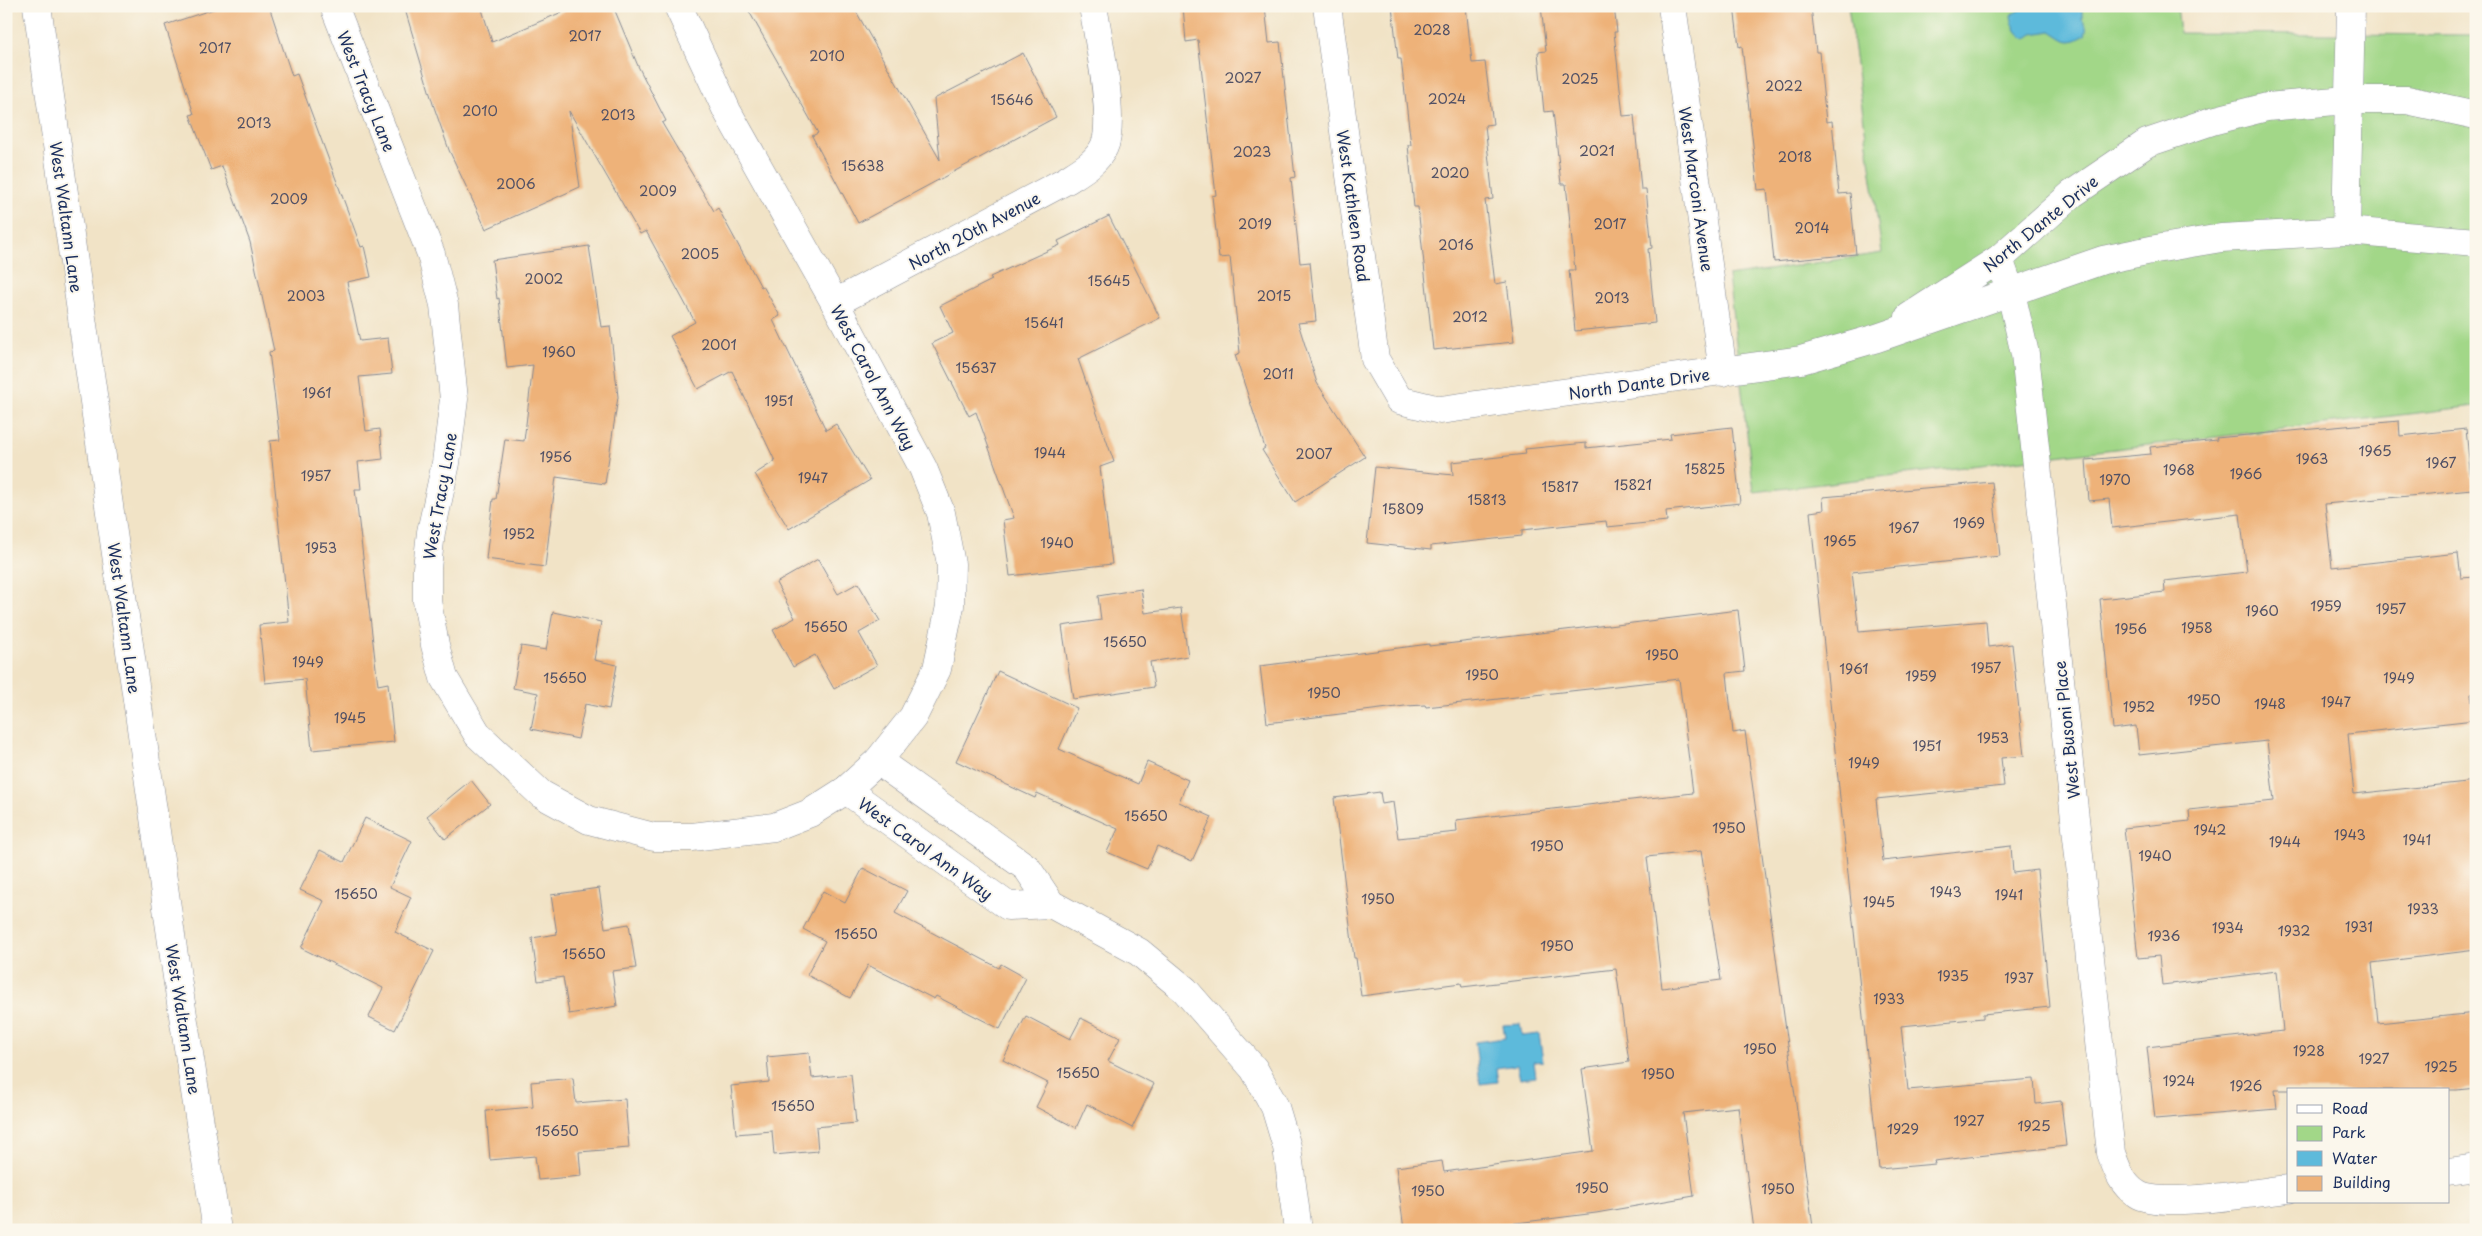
<svg xmlns="http://www.w3.org/2000/svg" width="2482" height="1236" font-family="'Playpen Sans',sans-serif">
  <style>
    .green { fill: #a2d788; stroke: #5e8373 }
    .water { fill: #5dbadb; stroke: #3c749c }
    .building { fill: #eeb279; fill-rule: evenodd }
    .lines { fill: none; stroke-linecap: round; stroke-linejoin: round }
    .minor-casing { stroke: #868992; stroke-width: 29 }
    .minor { stroke: #fff; stroke-width: 28 }
    .labels { text-anchor: middle; dominant-baseline: central; stroke-width: 4; stroke-linejoin: round; paint-order: stroke }
    .number-label { font-size: 14px; fill: #505065 }
    .street-label { font-size: 16px; fill: #1b2f5e; stroke: #fbf7ec }
  </style>
  <rect width="100%" height="100%" fill="#fbf7ec"/>
  <filter id="ink" filterUnits="userSpaceOnUse"><feTurbulence type="fractalNoise" baseFrequency=".02" numOctaves="2"/><feDisplacementMap in="SourceGraphic" scale="10" xChannelSelector="R" yChannelSelector="G"/><feConvolveMatrix kernelMatrix="1 2 1 2 8 2 1 2 1" color-interpolation-filters="sRGB"/></filter>
  <filter id="wash" filterUnits="userSpaceOnUse"><feTurbulence type="fractalNoise" baseFrequency=".0096" numOctaves="4" result="noise"/><feDisplacementMap in="SourceGraphic" scale="20" xChannelSelector="R" yChannelSelector="G"/><feGaussianBlur stdDeviation="1.12" result="paint"/><feColorMatrix in="noise" values="0 0 0 0 0 0 0 0 0 0 0 0 0 0 0 0 0 1.4 0 .05"/><feComposite in="paint" operator="in"/></filter>
  <g filter="url(#wash)">
    <rect width="100%" height="100%" fill="#f1e3c6"/>
    <path class="green" d="M1848,6h329l3,27 296,2v371l-722,86 -26,-216 154,-23z"/>
    <g class="water">
      <path d="M2028,6h54v13c5,5 5,9 3,16 -17,11 -19,5 -34,-4l-18,3 -7,5c-10,-4 -14,-15 -15,-24z"/>
      <path d="M1520,1024l2,12 17,-2 4,27 -9,1 2,15 -16,2 -3,-14 -21,3 2,14 -18,2 -5,-42 30,-4 -2,-13z"/>
    </g>
    <g id="blocks">
      <g class="building">
        <path d="M223,6h46l23,70 5,-2 64,173 3,-1 7,31 -24,5 13,59 28,-3 4,36 -33,3 7,54 14,-2 3,30 -25,3 3,27h-6l23,196 10,-2 6,59 -82,8 -7,-71 -40,4 -6,-58 30,-3 -19,-181 10,-1 -11,-88 5,-1 -24,-109 -28,-76 -11,4 -21,-55 4,-1 -29,-89z"/>
        <path d="M404,6h77l11,36 84,-36h37l25,60 28,55 -4,2 52,88 4,-3 43,79 2,-1 17,30 -7,4 53,110 10,-6 34,56 -81,49 -34,-55 20,-13 -43,-90 -34,18 -28,-53 25,-14 -49,-91 -6,3 -71,-123 11,76 -94,42 -37,-79 -16,-46z"/>
        <path d="M746,6h107l87,154 -6,-61 89,-46 33,64 -198,106 -46,-87 6,-3z"/>
        <path d="M1183,6h82l4,37 11,-1 15,135 -4,1 9,85 10,-1 6,59 -18,2 19,60 48,74 -70,45 -33,-52 3,-2 -30,-93 5,-2 -10,-96 -11,1 -7,-62 4,-1 -18,-155 -12,2z"/>
        <path d="M1392,6h74l6,57 13,-1 8,62 -8,1 8,74 -8,1 10,84 12,-2 7,60 -81,8 -15,-143h-4l-6,-62h3l-10,-86h-3z"/>
        <path d="M1541,6h73l3,26h-3l9,84 11,-1 7,74h5l6,59 -4,1 7,74 -80,8 -6,-61h6l-9,-86h-5l-8,-73 -9,1 -6,-60 8,-1z"/>
        <path d="M1734,6h77l5,46h3l7,70 6,-1 7,73 11,-1 6,61 -82,8 -7,-73 -9,1 -16,-144 -3,1z"/>
        <path d="M1109,216l51,102 -82,41 36,103 -14,5 12,97 -102,12 -7,-56 11,-2 -38,-106 -7,4 -37,-73 21,-10 -13,-27 52,-26 -2,-3 70,-32 -2,-4z"/>
        <path d="M589,246l12,81 9,-1 8,71 -13,87 -49,-7 -11,90 -59,-8 7,-60h3l9,-60 19,2 9,-76 -26,3 -8,-70 -2,1 -5,-39z"/>
        <path d="M2399,421l1,15 66,-7 6,61 -147,14 7,63 126,-14 3,25 15,-1v116l-5,1 3,26 -126,14 6,60 122,-13v169l-104,13 6,60 98,-10v75l-19,2h-182l2,19 -122,10 -8,-72 136,-16 -6,-60 -115,14 -3,-29 -21,2 -14,-130 66,-7 -1,-11 85,-9 -7,-60 -128,14 -3,-29 -23,3 -13,-130 65,-7 -1,-11 83,-9 -7,-58 -128,14 -3,-29 -20,2 -3,-41 65,-6 -1,-7 67,-7 -1,-2z"/>
        <path d="M1732,427l8,76 -74,8 1,10 -60,6 -1,-6 -84,9v6l-91,10v4l-64,-7 8,-76 78,8 -1,-13 74,-8 -1,-5 61,-6v5l85,-9 -1,-5z"/>
        <path d="M1992,482l8,74 -148,16 7,60 127,-11 2,26 24,-3 12,112 -23,2 3,28 -128,13 7,62 128,-15 2,27 24,-3 13,137 -67,7v4l-82,8 7,64 126,-11 2,25 25,-3 5,45 -132,15 1,3 -56,5 -69,-657 14,-2 -1,-13z"/>
        <path d="M818,559l20,35 20,-11 22,38 -21,12 18,32 -43,24 -19,-34 -22,12 -20,-37 22,-12 -19,-35z"/>
        <path d="M1141,589l4,24 36,-5 7,48 -38,6 4,25 -81,12 -11,-73 39,-6 -3,-24z"/>
        <path d="M1738,610l7,61 -18,2 6,60 12,-2 68,496 -16,3h-43l-16,-123 -55,6 11,83 -98,17 -135,17h-57l-8,-63 46,-6 2,11 149,-21 -11,-82 47,-7 -13,-93 -154,18 -1,-4 -100,13 -5,-38h-2l-20,-160 46,-6 2,12 11,-2 5,36 59,-6 -1,-12 237,-27 -14,-114 -253,28 -1,-2 -20,1 -138,17 -7,-57 169,-22v2l179,-21v1zM1701,851l20,129 -59,8 -15,-131z"/>
        <path d="M553,612l48,10 -7,38 23,5 -8,44 -24,-5 -7,35 -47,-10 7,-36 -25,-5 8,-42 25,4z"/>
        <path d="M998,671l79,37 -18,41 79,35 9,-22 41,18 -9,22 33,15 -20,44 -35,-15 -10,23 -40,-17 11,-23 -81,-36 -2,5 -79,-37z"/>
        <path d="M471,780l19,24 -45,35 -18,-23z"/>
        <path d="M365,818l47,23 -22,46 21,10 -16,35 39,19 -39,79 -26,-13 14,-29 -82,-40 23,-47 -24,-11 20,-40 24,12z"/>
        <path d="M863,868l44,23 -12,22 104,55 2,-4 25,14 -26,51 -64,-33 -2,3 -66,-34 -18,33 -43,-23 18,-34 -22,-12 20,-38 22,12z"/>
        <path d="M599,888l6,40 24,-4 7,44 -24,3 5,35 -48,8 -6,-37 -25,4 -6,-43 25,-4 -6,-39z"/>
        <path d="M1026,1016l44,23 11,-21 39,20 -12,23 46,23 -22,44 -45,-24 -11,24 -40,-21 12,-24 -45,-23z"/>
        <path d="M809,1053l3,25 39,-4 5,49 -40,4 2,24 -44,4 -2,-24 -36,3 -5,-48 38,-4 -2,-25z"/>
        <path d="M573,1078l3,25 49,-4 4,49 -50,4 2,24 -43,4 -3,-24 -45,4 -4,-49 47,-4 -2,-25z"/>
      </g>
    </g>
  </g>
  <g filter="url(#ink)">
    <use href="#blocks" fill-opacity="0" stroke="#868992" stroke-width="1"/>
    <g class="lines">
      <g class="minor-casing">
        <g id="minor">
          <path d="M37,6l141,978 39,246"/>
          <path d="M334,6l97,248 13,51 10,94 -8,64 -15,69 -4,36v33l8,44 9,33 34,57 63,59 48,26 65,17h38l82,-10 36,-14 36,-23 32,-29 35,-44 24,-48 13,-63 1,-42 -10,-51 -18,-45 -88,-165 -108,-192 -49,-105"/>
          <path d="M1327,6l48,353 24,41 41,10 361,-50 76,-22 226,-78 53,-11 65,-11 125,-7 130,11"/>
          <path d="M1672,6l51,366"/>
          <path d="M2346,231l5,-225"/>
          <path d="M1999,259l12,34 14,61 86,799c6,16 11,32 26,41 23,15 121,-2 151,-5"/>
          <path d="M835,303l232,-123c14,-9 29,-17 37,-33 12,-25 -6,-110 -11,-141"/>
          <path d="M1909,317l90,-58 73,-65 75,-51 65,-22 55,-14 80,-7h60l69,15"/>
          <path d="M878,761l149,107 24,36 88,48 46,38 69,79 21,38 12,40 11,83"/>
          <path d="M846,790l162,116 43,-2"/>
          <path d="M2448,1172l28,-4"/>
        </g>
      </g>
      <use href="#minor" class="minor"/>
    </g>
  </g>
  <g class="labels">
    <g class="number-label">
      <text x="1432" y="29">2028</text>
      <text x="585" y="35">2017</text>
      <text x="215" y="47">2017</text>
      <text x="827" y="55">2010</text>
      <text x="1243" y="77">2027</text>
      <text x="1580" y="78">2025</text>
      <text x="1784" y="85">2022</text>
      <text x="1447" y="98">2024</text>
      <text x="1012" y="99">15646</text>
      <text x="480" y="110">2010</text>
      <text x="618" y="114">2013</text>
      <text x="254" y="122">2013</text>
      <text x="1597" y="150">2021</text>
      <text x="1252" y="151">2023</text>
      <text x="1795" y="156">2018</text>
      <text x="863" y="165">15638</text>
      <text x="1450" y="172">2020</text>
      <text x="516" y="183">2006</text>
      <text x="658" y="190">2009</text>
      <text x="289" y="198">2009</text>
      <text x="1255" y="223">2019</text>
      <text x="1610" y="223">2017</text>
      <text x="1812" y="227">2014</text>
      <text x="1456" y="244">2016</text>
      <text x="700" y="253">2005</text>
      <text x="544" y="278">2002</text>
      <text x="1109" y="280">15645</text>
      <text x="306" y="295">2003</text>
      <text x="1274" y="295">2015</text>
      <text x="1612" y="297">2013</text>
      <text x="1470" y="316">2012</text>
      <text x="1044" y="322">15641</text>
      <text x="719" y="344">2001</text>
      <text x="559" y="351">1960</text>
      <text x="976" y="367">15637</text>
      <text x="1278" y="373">2011</text>
      <text x="317" y="392">1961</text>
      <text x="779" y="400">1951</text>
      <text x="2375" y="450">1965</text>
      <text x="1050" y="452">1944</text>
      <text x="1314" y="453">2007</text>
      <text x="556" y="456">1956</text>
      <text x="2312" y="458">1963</text>
      <text x="2441" y="462">1967</text>
      <text x="1705" y="468">15825</text>
      <text x="2179" y="469">1968</text>
      <text x="2246" y="473">1966</text>
      <text x="316" y="475">1957</text>
      <text x="813" y="477">1947</text>
      <text x="2115" y="479">1970</text>
      <text x="1633" y="484">15821</text>
      <text x="1560" y="486">15817</text>
      <text x="1487" y="499">15813</text>
      <text x="1403" y="508">15809</text>
      <text x="1969" y="522">1969</text>
      <text x="1904" y="527">1967</text>
      <text x="519" y="533">1952</text>
      <text x="1840" y="540">1965</text>
      <text x="1057" y="542">1940</text>
      <text x="321" y="547">1953</text>
      <text x="2326" y="605">1959</text>
      <text x="2391" y="608">1957</text>
      <text x="2262" y="610">1960</text>
      <text x="826" y="626">15650</text>
      <text x="2197" y="627">1958</text>
      <text x="2131" y="628">1956</text>
      <text x="1125" y="641">15650</text>
      <text x="1662" y="654">1950</text>
      <text x="308" y="661">1949</text>
      <text x="1986" y="667">1957</text>
      <text x="1854" y="668">1961</text>
      <text x="1482" y="674">1950</text>
      <text x="1921" y="675">1959</text>
      <text x="565" y="677">15650</text>
      <text x="2399" y="677">1949</text>
      <text x="1324" y="692">1950</text>
      <text x="2204" y="699">1950</text>
      <text x="2336" y="701">1947</text>
      <text x="2270" y="703">1948</text>
      <text x="2139" y="706">1952</text>
      <text x="350" y="717">1945</text>
      <text x="1993" y="737">1953</text>
      <text x="1927" y="745">1951</text>
      <text x="1864" y="762">1949</text>
      <text x="1146" y="815">15650</text>
      <text x="1729" y="827">1950</text>
      <text x="2210" y="829">1942</text>
      <text x="2350" y="834">1943</text>
      <text x="2417" y="839">1941</text>
      <text x="2285" y="841">1944</text>
      <text x="1547" y="845">1950</text>
      <text x="2155" y="855">1940</text>
      <text x="1946" y="891">1943</text>
      <text x="356" y="893">15650</text>
      <text x="2009" y="894">1941</text>
      <text x="1378" y="898">1950</text>
      <text x="1879" y="901">1945</text>
      <text x="2423" y="908">1933</text>
      <text x="2359" y="926">1931</text>
      <text x="2228" y="927">1934</text>
      <text x="2294" y="930">1932</text>
      <text x="856" y="933">15650</text>
      <text x="2164" y="935">1936</text>
      <text x="1557" y="945">1950</text>
      <text x="584" y="953">15650</text>
      <text x="1953" y="975">1935</text>
      <text x="2019" y="977">1937</text>
      <text x="1889" y="998">1933</text>
      <text x="1760" y="1048">1950</text>
      <text x="2309" y="1050">1928</text>
      <text x="2374" y="1058">1927</text>
      <text x="2441" y="1066">1925</text>
      <text x="1078" y="1072">15650</text>
      <text x="1658" y="1073">1950</text>
      <text x="2179" y="1080">1924</text>
      <text x="2246" y="1085">1926</text>
      <text x="793" y="1105">15650</text>
      <text x="1969" y="1120">1927</text>
      <text x="2034" y="1125">1925</text>
      <text x="1903" y="1128">1929</text>
      <text x="557" y="1130">15650</text>
      <text x="1592" y="1187">1950</text>
      <text x="1778" y="1188">1950</text>
      <text x="1428" y="1190">1950</text>
    </g>
    <g class="street-label">
      <text transform="translate(367 91) rotate(68)">West Tracy Lane</text>
      <text transform="translate(1697 189) rotate(82)">West Marconi Avenue</text>
      <text transform="translate(1354 206) rotate(82)">West Kathleen Road</text>
      <text transform="translate(67 217) rotate(82)">West Waltann Lane</text>
      <text transform="translate(2040 223) rotate(-39)">North Dante Drive</text>
      <text transform="translate(974 230) rotate(-28)">North 20th Avenue</text>
      <text transform="translate(874 377) rotate(62)">West Carol Ann Way</text>
      <text transform="translate(1639 383) rotate(-8)">North Dante Drive</text>
      <text transform="translate(439 496) rotate(-80)">West Tracy Lane</text>
      <text transform="translate(125 618) rotate(82)">West Waltann Lane</text>
      <text transform="translate(2066 730) rotate(-96)">West Busoni Place</text>
      <text transform="translate(926 848) rotate(36)">West Carol Ann Way</text>
      <text transform="translate(184 1019) rotate(81)">West Waltann Lane</text>
    </g>
  </g>
  <rect width="2482" height="1236" fill="none" stroke="#fbf7ec" stroke-width="25"/>
  <rect x="2287" y="1088" width="162" height="115" fill="#fbf7ec" stroke="#a1a7b3"/>
  <rect x="2297" y="1105" width="25" height="8" fill="#ffffff" stroke="#a1a7b3"/>
  <text x="2332" y="1114" font-size="15" fill="#1b2f5e">Road</text>
  <rect x="2297" y="1126" width="25" height="15" fill="#a2d788" stroke="#a1a7b3"/>
  <text x="2332" y="1138" font-size="15" fill="#1b2f5e">Park</text>
  <rect x="2297" y="1151" width="25" height="15" fill="#5dbadb" stroke="#a1a7b3"/>
  <text x="2332" y="1164" font-size="15" fill="#1b2f5e">Water</text>
  <rect x="2297" y="1176" width="25" height="15" fill="#eeb279" stroke="#a1a7b3"/>
  <text x="2332" y="1188" font-size="15" fill="#1b2f5e">Building</text>
</svg>
